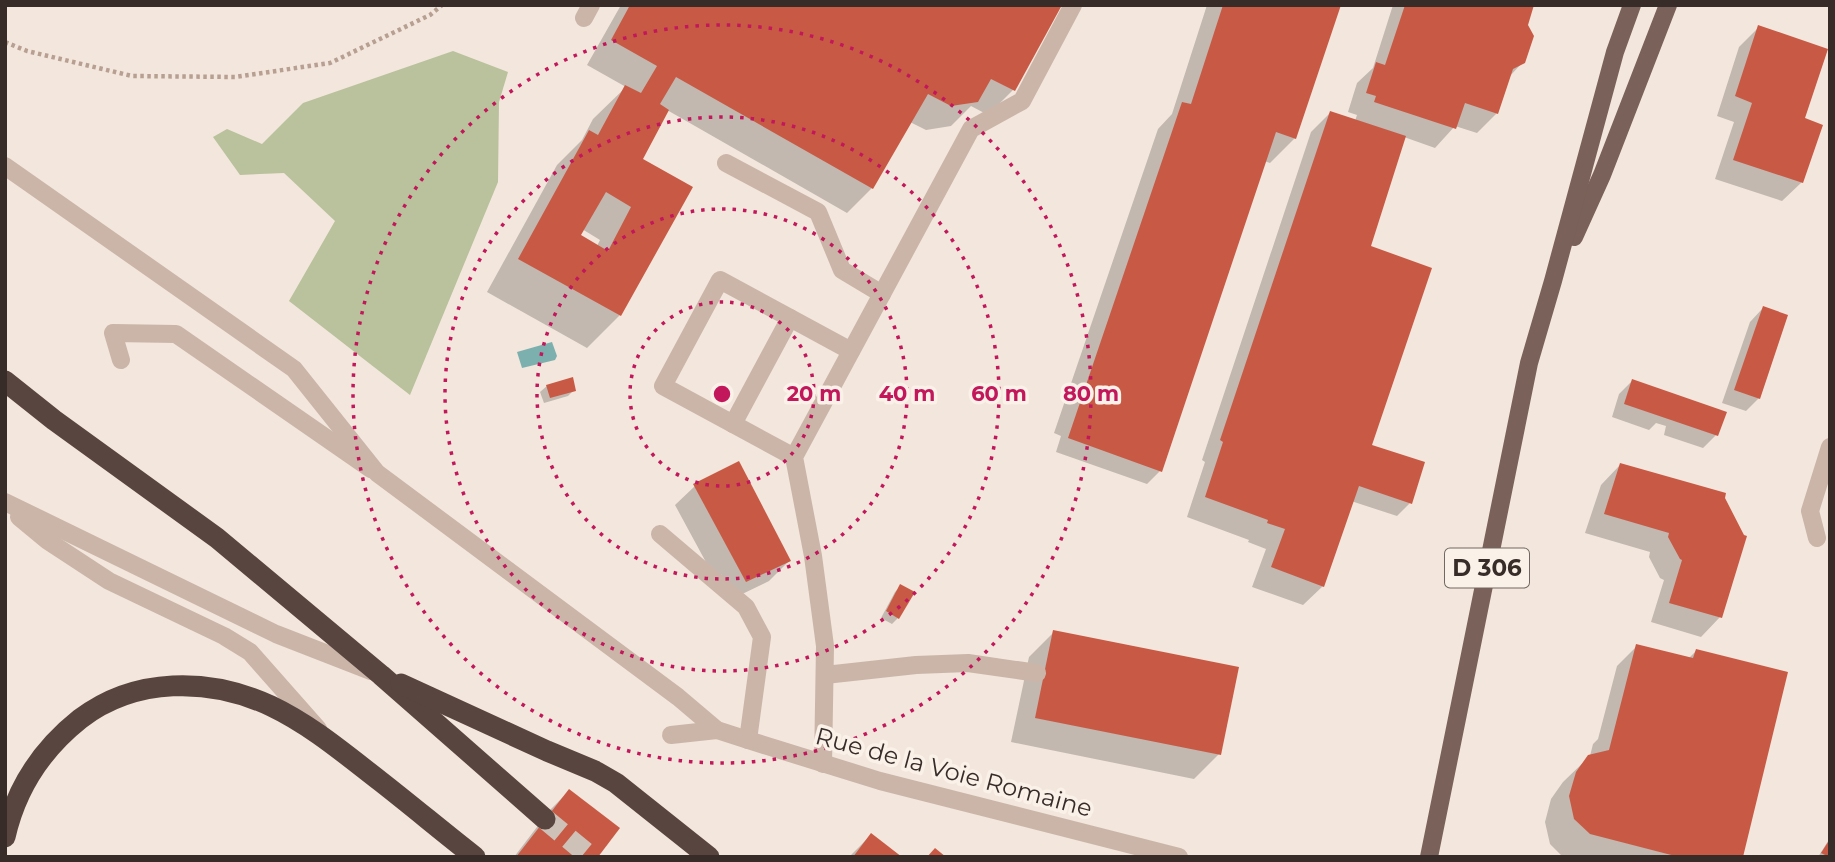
<svg xmlns="http://www.w3.org/2000/svg" width="1835" height="862" font-family="Montserrat,sans-serif">
  <style>
    .green { fill: #b9c29c }
    .water { fill: #7bb0ae }
    .shadow { fill: #0003; fill-rule: evenodd }
    .building { fill: #c85a45; fill-rule: evenodd }
    .lines { fill: none; stroke-linecap: round; stroke-linejoin: round }
    .motorway-tunnel { stroke: #cec1b8; stroke-width: 21; stroke-dasharray: 21 10; stroke-linecap: butt }
    .path { stroke: #b79f92; stroke-width: 4.5; stroke-dasharray: 3.5 3.5; stroke-linecap: butt }
    .service { stroke: #cbb5a8; stroke-width: 18 }
    .minor { stroke: #cbb5a8; stroke-width: 18 }
    .primary { stroke: #7a6159; stroke-width: 18 }
    .motorway { stroke: #59453f; stroke-width: 21 }
    .ring { fill: none; stroke: #c2185b; stroke-width: 3.5; stroke-dasharray: 3.5 7 }
    .labels { text-anchor: middle; dominant-baseline: central; stroke-width: 7; stroke-linejoin: round; paint-order: stroke }
    .shield { fill: #faf1e9; stroke: #726762; stroke-width: 2 }
    .shield-label { font-size: 23px; font-weight: bold; fill: #382c28 }
    .street-label { font-size: 24px; fill: #382c28; stroke: #faf1e9 }
    .centre { fill: #c2185b; stroke: #faf1e9; stroke-width: 3.5 }
    .ring-label { font-size: 21px; text-anchor: middle; font-weight: bold; fill: #c2185b; stroke: #faf1e9; stroke-width: 7; stroke-linejoin: round; paint-order: stroke }
  </style>
  <rect width="100%" height="100%" fill="#f3e6dc"/>
  <path class="green" d="M453,51l55,21 -9,30 -1,80 -88,213 -121,-94 46,-80 -51,-48 -44,2 -27,-38 14,-8 35,15 41,-41z"/>
  <path class="water" d="M552,342l5,14 -2,4 -33,8 -5,-16z"/>
  <g class="shadow">
    <path d="M621,5h439l-47,85 -25,25 -17,-9 -20,20 -25,4 -16,-8 -38,66 -25,25 -180,-103 -26,50 50,28 -71,127 -33,33 -100,-56 70,-127 25,-25 11,-21 33,-32 -39,-22zM582,229l18,11 -3,6 -19,-10z"/>
    <path d="M1207,5h132l-44,133 -25,25 -6,-2 -104,310 -13,13 -91,-32 5,-16 -7,-3 104,-304 14,-15z"/>
    <path d="M1393,5h139l-6,20 -3,37 -14,15 -12,36 -20,20 -22,-7 -20,22 -31,-11 -36,110v205l42,51 -13,13 -46,-15 -28,85 -20,19 -51,-18 14,-38 -18,-7 1,-2 -62,-23 18,-55 -3,-2 109,-328 19,-19 25,8 2,-6 -9,-3 9,-29 16,-15z"/>
    <path d="M1759,27l44,92 -1,63 -20,19 -67,-22 19,-57 -17,-6 22,-69z"/>
    <path d="M1763,308l-4,90 -13,13 -24,-8 28,-81z"/>
    <path d="M1632,381l84,54 -13,13 -39,-13 2,-9 -10,-3 -7,7 -37,-13 7,-23z"/>
    <path d="M547,386l27,4 -6,6 -24,7 -4,-11z"/>
    <path d="M1620,465l103,33 -3,119 -19,20 -50,-15 13,-42 -4,-2 -11,-21 1,-5 -65,-19 16,-48z"/>
    <path d="M695,486l94,75 -20,20 -35,17 -13,-24 -7,3 -39,-72z"/>
    <path d="M901,586l-3,32 -6,6 -11,-6 14,-26z"/>
    <path d="M1054,632l165,122 -25,25 -183,-37 18,-85z"/>
    <path d="M1637,646l51,13 8,-8 46,206h-179l-13,-13 -5,-22 6,-23 12,-17 27,-26 3,-12 5,-5 19,-73z"/>
    <path d="M569,791l27,66h-82l36,-47z"/>
    <path d="M871,835l28,22h-50z"/>
    <path d="M1830,838v19h-12z"/>
  </g>
  <g class="building">
    <path d="M630,5h432l-47,86 -24,-12 -13,23 -27,4 -23,-12 -55,95 -197,-112 -16,27 9,6 -26,49 50,28 -72,129 -103,-57 71,-129 9,5 27,-50 16,8 16,-27 -46,-26zM606,192l25,15 -23,44 -27,-16z"/>
    <path d="M1223,5h118l-45,134 -20,-7 -114,340 -94,-34 114,-336 9,2z"/>
    <path d="M1405,5h129l-6,20 6,11 -9,27 -12,6 -15,45 -33,-11 -9,26 -82,-27 2,-6 -10,-3 10,-31 9,3z"/>
    <path d="M1758,25l70,24 -23,69 18,7 -20,58 -70,-23 19,-57 -17,-7z"/>
    <path d="M1330,111l76,25 -35,110 61,22 -60,177 53,17 -13,42 -53,-18 -35,101 -53,-20 14,-38 -18,-6 1,-3 -63,-23 18,-55 -3,-2z"/>
    <path d="M1763,306l25,9 -28,84 -26,-9z"/>
    <path d="M573,377l3,14 -26,7 -4,-13z"/>
    <path d="M1632,379l95,33 -9,24 -94,-32z"/>
    <path d="M739,461l52,100 -45,21 -53,-98z"/>
    <path d="M1620,463l106,30 -1,5 19,37 3,1 -25,82 -53,-15 13,-43 -2,-1 -12,-22 1,-4 -65,-19z"/>
    <path d="M900,584l15,8 -16,27 -13,-8z"/>
    <path d="M1053,630l186,37 -18,88 -186,-37z"/>
    <path d="M1636,644l57,14 3,-9 92,23 -45,185h-64l-89,-23 -16,-15 -5,-23 7,-24 12,-17 21,-5z"/>
    <path d="M569,789l51,39 -22,29h-82z"/>
    <path d="M871,833l31,24h-49z"/>
    <path d="M1830,839v18h-1l-8,-4z"/>
    <path d="M935,848l11,9h-19z"/>
  </g>
  <g class="lines">
    <path class="motorway-tunnel" d="M545,819l46,38"/>
    <path class="path" d="M5,42l22,9 105,25 103,1 95,-14 100,-48 12,-10"/>
    <g class="service">
      <path d="M584,18l7,-13"/>
      <path d="M726,163l92,49 24,58 40,24"/>
      <path d="M121,360l-8,-27 63,1 195,135"/>
      <path d="M733,424l57,-106"/>
      <path d="M794,457l-131,-71 57,-106 131,71"/>
      <path d="M5,502l271,132 95,37"/>
      <path d="M19,517l29,24 61,40 115,55 26,16 68,77"/>
      <path d="M660,534l86,73 16,30 -14,103"/>
      <path d="M1817,538l-7,-27 20,-64"/>
      <path d="M825,675l91,-10 52,-2 69,10"/>
      <path d="M671,735l46,-5"/>
      <path d="M823,764l2,-118 -12,-90 -19,-99 177,-328 51,-28 51,-96"/>
    </g>
    <path class="minor" d="M5,166l289,203 83,104 301,224 39,33 31,10 132,41 299,76"/>
    <g class="primary">
      <path d="M1574,237l28,-62 66,-170"/>
      <path d="M1429,857l100,-494 24,-82 62,-229 17,-47"/>
    </g>
    <g class="motorway">
      <path d="M5,381l49,39 163,118 164,137 164,144"/>
      <path d="M401,684l146,67 48,20 21,12 93,74"/>
      <path d="M5,837c11,-49 36,-87 75,-118 55,-42 129,-42 191,-13 40,19 74,48 109,75 32,25 63,51 95,76"/>
    </g>
  </g>
  <g class="ring">
    <circle cx="722" cy="394" r="92"/>
    <circle cx="722" cy="394" r="185"/>
    <circle cx="722" cy="394" r="277"/>
    <circle cx="722" cy="394" r="369"/>
  </g>
  <g class="labels">
    <rect class="shield" x="1445" y="548.5" width="84" height="39" rx="5"/>
    <g class="shield-label">
      <text x="1487" y="568">D 306</text>
    </g>
    <g class="street-label">
      <text transform="translate(954 772) rotate(15)">Rue de la Voie Romaine</text>
    </g>
  </g>
  <circle cx="722" cy="394" r="10" class="centre"/>
  <g class="ring-label">
    <text x="814" y="401">20 m</text>
    <text x="907" y="401">40 m</text>
    <text x="999" y="401">60 m</text>
    <text x="1091" y="401">80 m</text>
  </g>
  <rect width="1835" height="862" fill="none" stroke="#382c28" stroke-width="14"/>
</svg>
